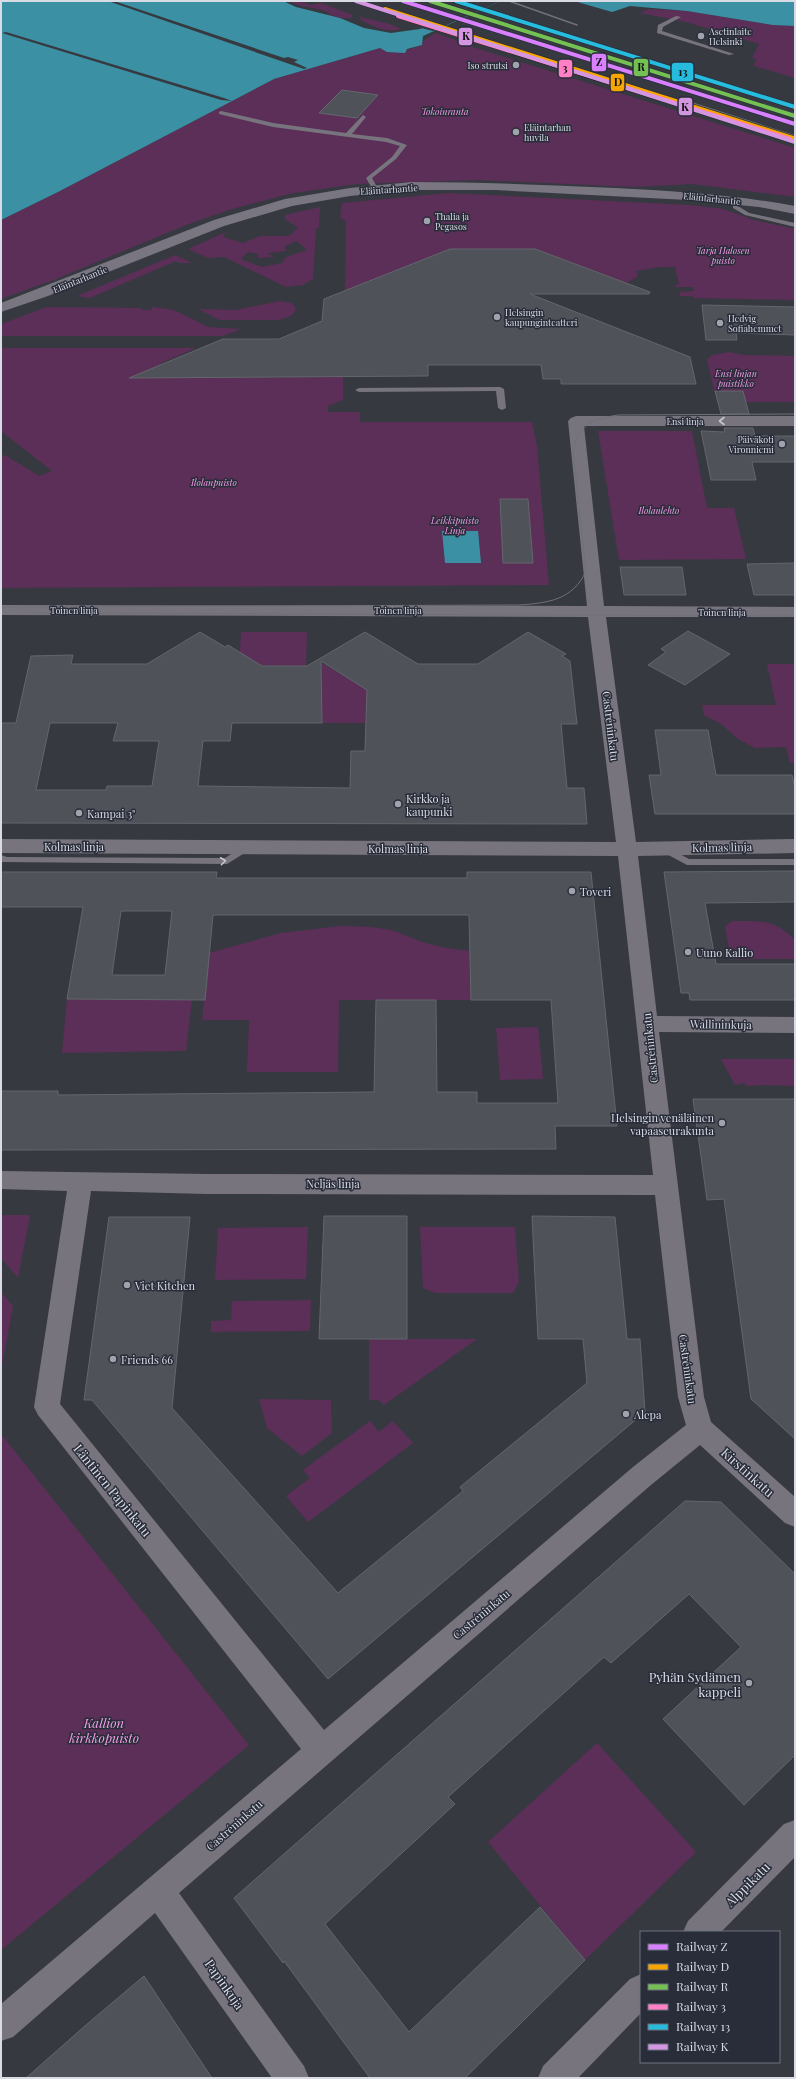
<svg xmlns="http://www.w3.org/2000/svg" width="796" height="2079" font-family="'Playfair Display',serif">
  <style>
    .green { fill: #5b2f57; fill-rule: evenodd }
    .water { fill: #3c90a3 }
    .pier { fill: #373941 }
    .building { fill: #4f5258; stroke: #63676d; fill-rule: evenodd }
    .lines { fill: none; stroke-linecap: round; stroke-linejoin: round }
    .service { fill: #77747e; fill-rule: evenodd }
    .minor { fill: #77747e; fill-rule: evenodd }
    .secondary { fill: #797682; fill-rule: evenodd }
    .tram { stroke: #707078; stroke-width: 1 }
    .rail { stroke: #707078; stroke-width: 1.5 }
    .rail-1-casing { stroke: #292d3a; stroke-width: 5.5 }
    .rail-2-casing { stroke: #292d3a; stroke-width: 5.5 }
    .rail-3-casing { stroke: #292d3a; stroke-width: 5.5 }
    .rail-4-casing { stroke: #292d3a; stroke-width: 5.5 }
    .rail-5-casing { stroke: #292d3a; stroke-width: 5.5 }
    .rail-6-casing { stroke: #292d3a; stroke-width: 5.5 }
    .rail-1 { stroke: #d880ff; stroke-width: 4 }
    .rail-2 { stroke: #f7a600; stroke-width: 4 }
    .rail-3 { stroke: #74c052; stroke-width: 4 }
    .rail-4 { stroke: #ff80c5; stroke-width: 4 }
    .rail-5 { stroke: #26bcdd; stroke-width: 4 }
    .rail-6 { stroke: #d596e1; stroke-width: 4 }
    .oneway { stroke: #c5c7d0 }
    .poi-dot { fill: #a0a3ac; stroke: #292d3a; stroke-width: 1.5 }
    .labels { text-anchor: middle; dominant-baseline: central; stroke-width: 3; stroke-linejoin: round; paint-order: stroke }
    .far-poi-label { font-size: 9px; fill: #d9dce5; stroke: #292d3a; text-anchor: start }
    .far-park-label { font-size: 9px; font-style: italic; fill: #f79dea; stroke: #292d3a }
    .far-street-label { font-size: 9px; fill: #d9dce5; stroke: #292d3a }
    .street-label { font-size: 11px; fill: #d9dce5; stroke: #292d3a }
    .poi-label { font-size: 11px; fill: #d9dce5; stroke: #292d3a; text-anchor: start }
    .near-street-label { font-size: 13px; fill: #d9dce5; stroke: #292d3a }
    .near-poi-label { font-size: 13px; fill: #d9dce5; stroke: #292d3a; text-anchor: end }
    .near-park-label { font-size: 13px; font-style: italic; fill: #f79dea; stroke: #292d3a }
    .line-badge { stroke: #292d3a; stroke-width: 1.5 }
    .pale-badge-label { font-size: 11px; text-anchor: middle; font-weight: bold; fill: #111 }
  </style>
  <rect width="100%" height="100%" fill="#373941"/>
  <g class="green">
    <path d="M289,1h10l12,4 10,-2 32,12 -2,3h-9l-12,-3 -2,-3c-12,-5 -28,-4 -39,-11z"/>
    <path d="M649,9l38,2 86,14 22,1v52l-41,-12 -1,-1 4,-5 -5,-2 7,-14 -73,-22 -46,-9z"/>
    <path d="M360,17l30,7 11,5c-15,4 -26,-2 -40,-9z"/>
    <path d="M436,33l43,16 316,99v49l-103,-13 -57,3 -158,-7 -120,4 -64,9 -61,16 -46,16 -130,54 -55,20v-79l57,-28 216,-113 106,-31c12,7 30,2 42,-3l1,-4z"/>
    <path d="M448,193l242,12 33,4 31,11 41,9v71l-101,-2 -2,-2h-12l-1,-4 15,-1 -1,-4h-17l-1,-2 4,-1 -4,-17h-15l-24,4 2,5 -11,7 -92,-34h-85l-105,42 1,-70 -6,-3 2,-15z"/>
    <path d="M320,207l-1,21 -3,1 -3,50 -10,6 -17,2 -62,-30 -16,1 -20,-9 38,-17 -3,5 20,6 17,-7h29l9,-8 -13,-9v-4zM297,241l10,9 -21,7 -4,6 -20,4 -21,-8 7,-7 10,2v4l16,-1 -7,-4 19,-2 -1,-5z"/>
    <path d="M175,255l17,8h-12l-4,-2 -86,37 -13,-2z"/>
    <path d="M280,301l12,2 4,6c-3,8 -10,9 -18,11h-59l-21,-11 37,1z"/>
    <path d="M47,307l95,1 -1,2h11v-3l22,3 34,17 33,2 -18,7h-222v-12z"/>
    <path d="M1,348h193v1l-33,14 -2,15 184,-1v23l-15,6v6h32v10h172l5,24 12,139 -548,3v-132l4,-1 34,21 13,-5 -51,-40z"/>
    <path d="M729,352l15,3 51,1v46h-78l-10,-42 5,-5z"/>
    <path d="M598,431h94l15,77h27l12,51 -127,1z"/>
    <path d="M241,632h66l-1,34 -67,-1z"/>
    <path d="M322,663l45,27 -1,33h-44z"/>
    <path d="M767,664h28v99h-5l-4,-16 -31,1 -17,-9 -17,-15 -17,-9 -2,-10h74z"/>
    <path d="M732,921c28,0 42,-2 63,19v19h-64l-6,-32z"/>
    <path d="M341,926l30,1 21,3 30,12 24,6 24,3 1,49h-132l-1,72h-91l2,-52h-47l7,-67 72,-20z"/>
    <path d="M67,999l125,1 -6,51 -124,2z"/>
    <path d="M538,1027l5,52 -43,1 -4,-52z"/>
    <path d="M721,1059h74v27l-29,-1 -20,1 -2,-3 -9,2z"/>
    <path d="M1,1215h29l-12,63 -17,-20z"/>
    <path d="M308,1227l-2,52 -91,1 3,-52z"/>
    <path d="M420,1227h95l4,55 -6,11h-78l-12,-5z"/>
    <path d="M1,1292l12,14 -12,65z"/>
    <path d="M311,1300l-1,31 -99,1v-11l20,-1 1,-19z"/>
    <path d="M369,1339h108l-93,66 -5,-5h-10z"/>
    <path d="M259,1399l72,1 1,33 -30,23 -35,-28z"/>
    <path d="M370,1421l9,11 14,-11 20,22 -105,79 -22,-26 24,-18 -7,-8z"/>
    <path d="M1,1434l248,311 -248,205z"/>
    <path d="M597,1743l99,109 -111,108 -97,-118z"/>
  </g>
  <g class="water">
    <path d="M1,1h282l13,6 44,11 24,10 27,5 29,-4 62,-28h19l-78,35 -1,9 -15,4 -2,4 -18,-1 -7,-4 -106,31 -216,113 -57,28z"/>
    <path d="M574,1h221v25l-22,-1 -86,-14 -57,-5 -18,6z"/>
    <path d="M442,531h36l3,32h-36z"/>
  </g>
  <g class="pier">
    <path d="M108,1h6l170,57 4,-1 10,3 -4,2 13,6 -3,1z"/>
    <path d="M482,1h19l-68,30 -12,-3z"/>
    <path d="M6,32l218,66 8,3 -11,-1 -219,-67z"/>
  </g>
  <g class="building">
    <path d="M342,90l36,5 -21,23 -38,-5z"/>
    <path d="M450,249h85l115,43 -1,2h-119l160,63 6,27h-135v-5h-18l-2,-14h-113v11l-299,2 94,-39h56l43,-18 2,-22z"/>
    <path d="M702,305l93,2v28l-59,-2 1,7h-31z"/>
    <path d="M715,391h28l6,23h-28z"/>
    <path d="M724,428h29l2,8h40v26h-43l4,18h-45l-10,-49 24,1z"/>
    <path d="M500,499h28l5,64h-30z"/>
    <path d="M795,563v32h-41l-7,-31z"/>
    <path d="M620,567h62l4,28h-62z"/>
    <path d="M688,631l42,23 -45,31 -37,-20 18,-13 -5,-3z"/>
    <path d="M200,632l25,15 3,-2 34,21h45l58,-34 53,32h60l50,-32 38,22 -4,2 8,5 7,63h-16l6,64h17l3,36 -586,-1v-100h15l15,-67 42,-1 -2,9h76zM321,661l46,29 -2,61h-14l-1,37 -152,-2 5,-45h27l2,-18h90zM50,723h68l-5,18h46l-7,45h-45l-1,4h-70z"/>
    <path d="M655,730h53l8,45h76l3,12v27h-140l-6,-39h12z"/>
    <path d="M795,871v31l-90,1 11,61h79v36h-105l-1,-7h-8l-17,-121z"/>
    <path d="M1,872h216l-1,6h251v-6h124l26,254h-62l1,23 -555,1v-59h57v4l316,-3 2,-92h60l1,92h40v11h81l-7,-103h-80l-2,-85h-256l-8,85 -138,-1 16,-92h-82zM121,911h51l-7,64h-53z"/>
    <path d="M693,1099h102v340l-44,-40 -27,-200 -17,1z"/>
    <path d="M324,1216h83v123h-88z"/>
    <path d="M532,1216l83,1 12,122h13l5,73 -317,267 -236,-279h-8l25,-183h81l-18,191 166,185 125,-102 -3,-4 127,-104 -4,-44h-45z"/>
    <path d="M685,1501l36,1 74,72v181l-51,50 -81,-86 78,-72 -52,-53 -78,69 -7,-6 -156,140 7,7 -130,120 84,108 131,-125 45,53 -120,118h-95l-86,-117 -1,2 -49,-65z"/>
    <path d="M144,1976l68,102h-186l60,-53z"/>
  </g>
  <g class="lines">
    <g class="service">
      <path d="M676,16l5,1 -18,10 -1,4 72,23 -5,1 -72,-22 1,-8z"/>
      <path d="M221,111l52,12 73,10 17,-18 3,2 -14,17 35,4 20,7 -11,14 -24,19 6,11 -3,2 -2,-1 -7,-12 26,-21 8,-11 -14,-4 -113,-15 -54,-13v-2z"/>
      <path d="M733,199h4l1,7 11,7 46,10v4l-50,-12 -12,-7z"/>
      <path d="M500,387l4,2 2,19 -4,2 -4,-2 -2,-17 -137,1 -4,-2 4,-2z"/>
      <path d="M247,844l4,1 1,2 -1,2 -24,15 -226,-2v-7l6,2 218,1z"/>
      <path d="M665,846l24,13h106v6h-108l-26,-14 -1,-2 1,-2z"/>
    </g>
    <g class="minor">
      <path d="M576,416h219v10h-211l20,180 191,1v10h-189l30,225 159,-3v14l-157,3 19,160 138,1v16l-136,-1 45,365 7,25 84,75v30l-10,-4 -85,-78 -49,40 -472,408 125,173 5,12h-37l-117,-165 -142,124 -12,4v-37l300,-255 -263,-334 -4,-8 33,-216 -66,-2v-18l206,3 446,1 -35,-319 -617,-3v-14l615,3 -28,-225 -587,-2v-10l586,1 -19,-185 3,-3zM91,1191l116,3 448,1 23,202 8,28 -53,42 -309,263 -264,-326z"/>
      <path d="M795,1820v37l-74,75h-38l5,-11 96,-97z"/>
      <path d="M641,1974v39l-63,65h-40l5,-12 87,-87z"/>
    </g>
    <path class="secondary" d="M412,182c68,0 135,3 203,6 60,3 120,7 180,18v8l-36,-7 -71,-7 -192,-10h-84l-62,6 -58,10 -68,20 -176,70 -47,16v-9l213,-83 71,-21 65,-11z"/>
    <g class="tram">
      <path d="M1,607l518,-2c29,-2 54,-5 67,-34l-13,-121c5,-26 21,-31 45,-35l177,-1"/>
      <path d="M31,613l764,3"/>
    </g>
    <g class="rail">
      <path d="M435,1l360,113"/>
      <path d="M509,1l68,24"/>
      <path d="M689,102l106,34"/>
    </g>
    <g class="rail-1-casing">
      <path id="rail-1" d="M403,1l392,123"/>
    </g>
    <g class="rail-2-casing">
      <path id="rail-2" d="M385,9l408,129"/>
    </g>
    <g class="rail-3-casing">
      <path id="rail-3" d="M430,1l365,115"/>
    </g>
    <g class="rail-4-casing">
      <path id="rail-4" d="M398,16l392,123"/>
    </g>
    <g class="rail-5-casing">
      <path id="rail-5" d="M456,1l339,106"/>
    </g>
    <g class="rail-6-casing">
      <path id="rail-6" d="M356,1l439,141"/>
    </g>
    <use href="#rail-1" class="rail-1"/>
    <use href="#rail-2" class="rail-2"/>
    <use href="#rail-3" class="rail-3"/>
    <use href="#rail-4" class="rail-4"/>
    <use href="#rail-5" class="rail-5"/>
    <use href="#rail-6" class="rail-6"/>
  </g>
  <defs><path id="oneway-chevron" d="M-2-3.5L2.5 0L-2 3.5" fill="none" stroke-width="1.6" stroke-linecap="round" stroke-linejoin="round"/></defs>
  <g class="oneway">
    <use href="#oneway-chevron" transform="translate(722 421) rotate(-180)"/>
    <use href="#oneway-chevron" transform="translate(223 861) rotate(-7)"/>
  </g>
  <g class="poi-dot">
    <circle cx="701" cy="36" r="4"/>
    <circle cx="516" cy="65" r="4"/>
    <circle cx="516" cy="132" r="4"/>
    <circle cx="427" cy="221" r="4"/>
    <circle cx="497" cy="317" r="4"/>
    <circle cx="720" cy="323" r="4"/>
    <circle cx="782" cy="444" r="4"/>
    <circle cx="398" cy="804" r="4"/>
    <circle cx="79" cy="813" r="4"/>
    <circle cx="572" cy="891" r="4"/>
    <circle cx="688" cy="952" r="4"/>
    <circle cx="722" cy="1123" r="4"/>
    <circle cx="127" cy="1285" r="4"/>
    <circle cx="113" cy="1359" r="4"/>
    <circle cx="626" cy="1414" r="4"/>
    <circle cx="749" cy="1683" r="4"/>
  </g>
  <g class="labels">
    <g class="far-poi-label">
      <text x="709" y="31">Asetinlaite<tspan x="709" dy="10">Helsinki</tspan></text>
      <text x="508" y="65" text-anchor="end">Iso strutsi</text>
      <text x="524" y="127">Eläintarhan<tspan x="524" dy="10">huvila</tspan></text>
      <text x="435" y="216">Thalia ja<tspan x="435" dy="10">Pegasos</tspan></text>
      <text x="505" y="312">Helsingin<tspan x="505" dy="10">kaupunginteatteri</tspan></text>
      <text x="728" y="318">Hedvig<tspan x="728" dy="10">Sofiahemmet</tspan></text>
      <text x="774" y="439" text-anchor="end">Päiväkoti<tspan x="774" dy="10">Vironniemi</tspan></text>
    </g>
    <g class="far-park-label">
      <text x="445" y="111">Tokoinranta</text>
      <text x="723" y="250">Tarja Halosen<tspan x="723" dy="10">puisto</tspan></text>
      <text x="736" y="373">Ensi linjan<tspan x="736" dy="10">puistikko</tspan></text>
      <text x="214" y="482">Ilolanpuisto</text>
      <text x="659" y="510">Ilolanlehto</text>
      <text x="455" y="520">Leikkipuisto<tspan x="455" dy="10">Linja</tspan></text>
    </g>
    <g class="far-street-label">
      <text transform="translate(389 189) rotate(-4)">Eläintarhantie</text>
      <text transform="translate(712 198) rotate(6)">Eläintarhantie</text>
      <text transform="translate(80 279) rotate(-22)">Eläintarhantie</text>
      <text x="685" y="421">Ensi linja</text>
      <text x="74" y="610">Toinen linja</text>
      <text x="398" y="610">Toinen linja</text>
      <text x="722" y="612">Toinen linja</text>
    </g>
    <g class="street-label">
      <text transform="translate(611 726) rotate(83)">Castréninkatu</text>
      <text x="74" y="846">Kolmas linja</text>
      <text transform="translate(722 847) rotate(-1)">Kolmas linja</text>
      <text x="398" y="848">Kolmas linja</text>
      <text transform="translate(721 1024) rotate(1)">Wallininkuja</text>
      <text transform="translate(650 1048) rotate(-96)">Castréninkatu</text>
      <text x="333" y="1183">Neljäs linja</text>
      <text transform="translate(688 1369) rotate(82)">Castréninkatu</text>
      <text transform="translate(481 1614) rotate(-40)">Castréninkatu</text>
      <text transform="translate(234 1825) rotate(-41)">Castréninkatu</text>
    </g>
    <g class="poi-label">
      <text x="406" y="798">Kirkko ja<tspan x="406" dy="13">kaupunki</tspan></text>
      <text x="87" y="813">Kampai 3"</text>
      <text x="580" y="891">Toveri</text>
      <text x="696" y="952">Uuno Kallio</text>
      <text x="714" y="1117" text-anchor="end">Helsingin venäläinen<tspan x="714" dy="13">vapaaseurakunta</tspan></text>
      <text x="135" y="1285">Viet Kitchen</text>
      <text x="121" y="1359">Friends 66</text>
      <text x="634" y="1414">Alepa</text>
    </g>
    <g class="near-street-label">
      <text transform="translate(748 1472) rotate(42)">Kirstinkatu</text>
      <text transform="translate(113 1490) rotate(51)">Läntinen Papinkatu</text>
      <text transform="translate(747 1884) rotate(-45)">Alppikatu</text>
      <text transform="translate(225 1984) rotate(55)">Papinkuja</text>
    </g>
    <g class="near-poi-label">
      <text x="741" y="1676">Pyhän Sydämen<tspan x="741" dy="15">kappeli</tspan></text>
    </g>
    <g class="near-park-label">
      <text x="104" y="1722">Kallion<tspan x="104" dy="15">kirkkopuisto</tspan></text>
    </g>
  </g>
  <g class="line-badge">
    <rect x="458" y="27" width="15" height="19" rx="4" fill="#d596e1"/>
    <rect x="591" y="53" width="16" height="19" rx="4" fill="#d880ff"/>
    <rect x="633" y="58" width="16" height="19" rx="4" fill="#74c052"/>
    <rect x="558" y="59" width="15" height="19" rx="4" fill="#ff80c5"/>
    <rect x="671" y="62" width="23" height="20" rx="4" fill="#26bcdd"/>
    <rect x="610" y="73" width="15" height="19" rx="4" fill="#f7a600"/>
    <rect x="678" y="97" width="15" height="19" rx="4" fill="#d596e1"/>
  </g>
  <g class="pale-badge-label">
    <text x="466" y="40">K</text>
    <text x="599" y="66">Z</text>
    <text x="641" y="71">R</text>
    <text x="565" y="72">3</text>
    <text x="683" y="76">13</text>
    <text x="618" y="86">D</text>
    <text x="685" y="111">K</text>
  </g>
  <rect width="796" height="2079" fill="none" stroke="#d9dce5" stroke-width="4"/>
  <rect x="640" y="1931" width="140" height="132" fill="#292d3a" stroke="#6f737e"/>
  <rect x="648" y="1944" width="20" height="6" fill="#d880ff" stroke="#6f737e"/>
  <text x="676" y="1951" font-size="12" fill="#d9dce5">Railway Z</text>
  <rect x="648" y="1964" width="20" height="6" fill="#f7a600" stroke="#6f737e"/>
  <text x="676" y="1971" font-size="12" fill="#d9dce5">Railway D</text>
  <rect x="648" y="1984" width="20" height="6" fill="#74c052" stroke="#6f737e"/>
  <text x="676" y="1991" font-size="12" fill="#d9dce5">Railway R</text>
  <rect x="648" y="2004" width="20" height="6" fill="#ff80c5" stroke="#6f737e"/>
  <text x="676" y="2011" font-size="12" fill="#d9dce5">Railway 3</text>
  <rect x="648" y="2024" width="20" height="6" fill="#26bcdd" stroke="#6f737e"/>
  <text x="676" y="2031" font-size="12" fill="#d9dce5">Railway 13</text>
  <rect x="648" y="2044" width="20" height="6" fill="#d596e1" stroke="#6f737e"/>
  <text x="676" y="2051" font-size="12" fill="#d9dce5">Railway K</text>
</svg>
